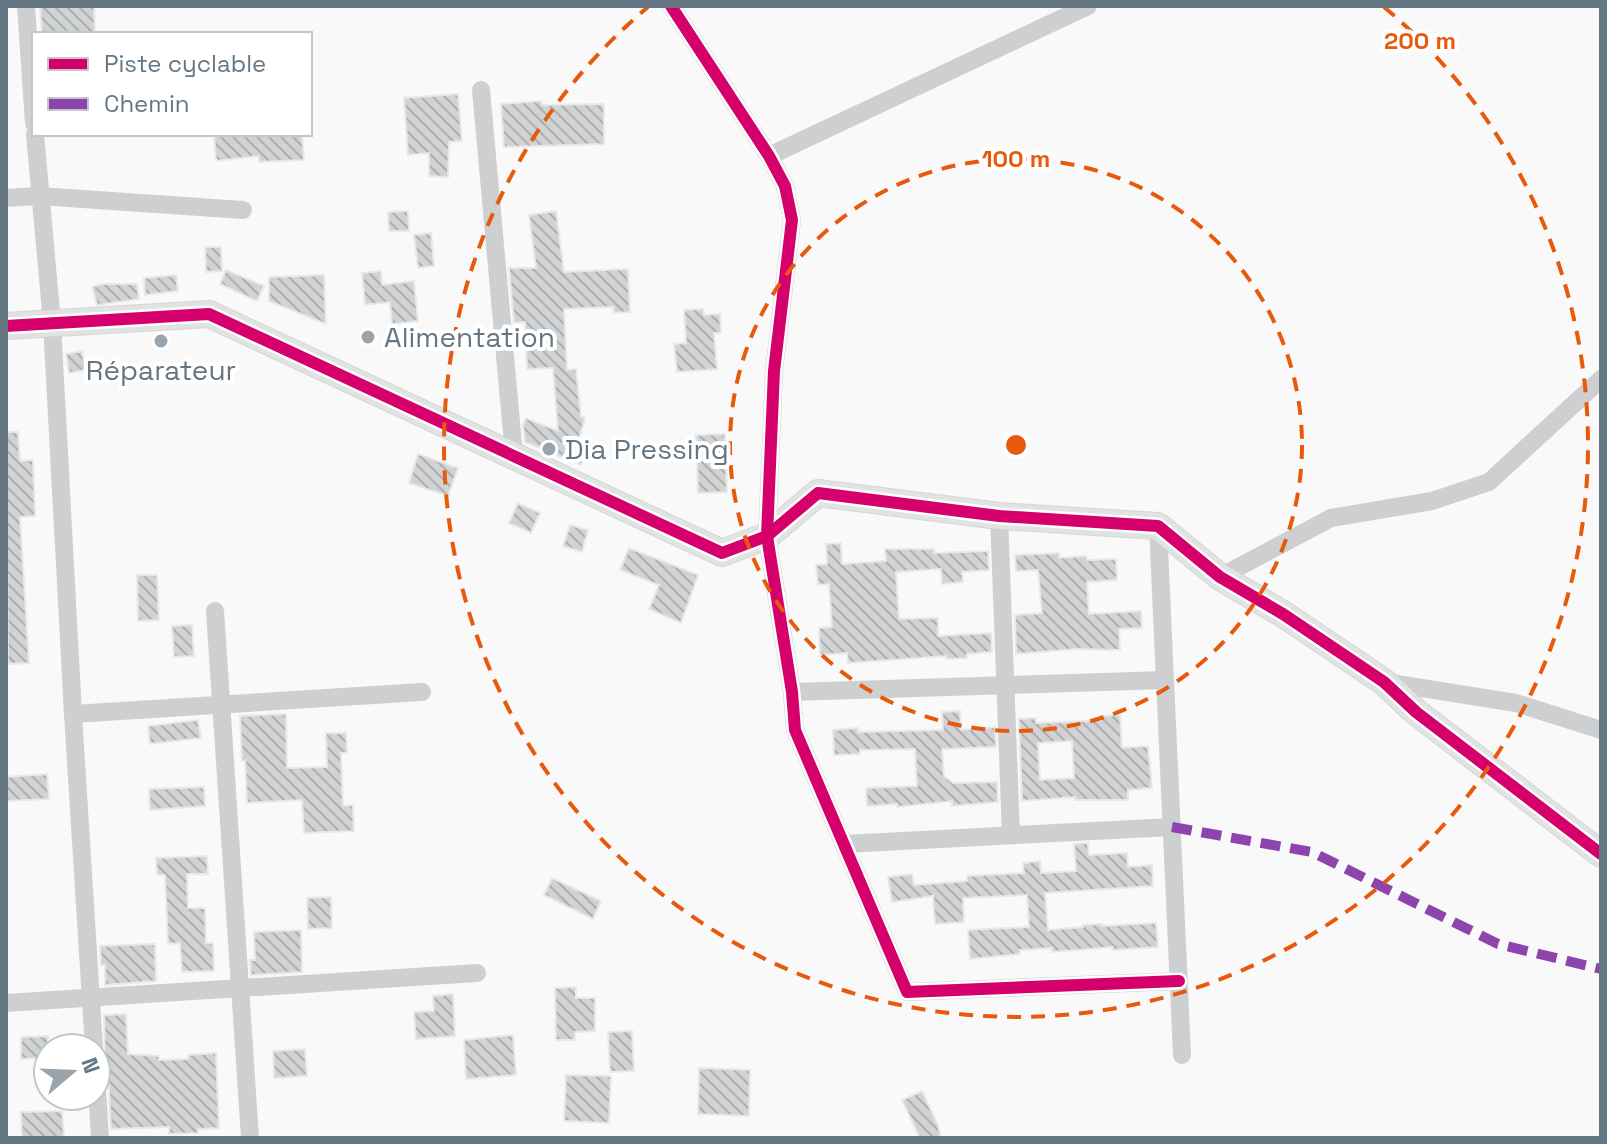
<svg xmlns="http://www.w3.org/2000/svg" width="1607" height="1144" font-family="'Space Grotesk',sans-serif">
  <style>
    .building { fill: url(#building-back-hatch); stroke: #e8e8e8; stroke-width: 2; fill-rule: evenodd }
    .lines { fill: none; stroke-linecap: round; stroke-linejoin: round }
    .secondary-casing { stroke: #d5d6d7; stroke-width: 28 }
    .street { stroke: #cecfd0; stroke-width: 18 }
    .secondary { stroke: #e1e2e2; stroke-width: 26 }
    .quiet { stroke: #8e44ad; stroke-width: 10; stroke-dasharray: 20 10; stroke-linecap: butt }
    .cycleway-casing { stroke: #fff; stroke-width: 17 }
    .cycleway { stroke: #d6006c; stroke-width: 12 }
    .ring { fill: none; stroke: #e8590c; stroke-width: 4; stroke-dasharray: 14 10 }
    .poi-dot { fill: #99a4ac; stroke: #fff; stroke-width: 3 }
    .labels { text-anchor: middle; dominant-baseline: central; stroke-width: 8; stroke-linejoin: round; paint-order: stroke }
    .poi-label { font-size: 28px; fill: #657683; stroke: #fff; text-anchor: start }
    .centre { fill: #e8590c; stroke: #fff; stroke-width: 4 }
    .ring-label { font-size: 24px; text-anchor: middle; font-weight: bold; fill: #e8590c; stroke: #fff; stroke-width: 8; stroke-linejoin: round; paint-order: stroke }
  </style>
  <defs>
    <pattern id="building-back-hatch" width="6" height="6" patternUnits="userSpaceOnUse" patternTransform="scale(2)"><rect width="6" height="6" fill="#d0d2d3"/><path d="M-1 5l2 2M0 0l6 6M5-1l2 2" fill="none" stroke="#acafb1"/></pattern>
  </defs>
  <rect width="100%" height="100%" fill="#f9f9f9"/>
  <g class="building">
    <path d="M40,6h54l1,28h-53z"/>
    <path d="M458,94l4,47 -13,1 -1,35 -19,-1v-23l-21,2 -4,-57z"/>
    <path d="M541,101l1,4 62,-1v40l-100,3 -3,-43z"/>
    <path d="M214,134h88l2,26 -45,2v-6l-43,5z"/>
    <path d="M408,211l1,20h-20l-1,-19z"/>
    <path d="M556,211l8,61 64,-3 2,43 -16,1 -1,-6 -49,2 3,61 9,-1 5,47 4,2 -6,21 11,5 -9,21 -56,-23 -2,-17 3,-7 32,13 -5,-63 -26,1 -2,-47 -11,1 -5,-55h27l-7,-53z"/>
    <path d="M431,233l3,33 -16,2 -4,-33z"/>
    <path d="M205,247h16l1,24 -16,1z"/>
    <path d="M226,270l38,16 -7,15 -37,-17z"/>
    <path d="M381,271l1,14 32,-4 4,40 -26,3 -2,-22 -25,3 -3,-32z"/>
    <path d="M176,275l2,16 -33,4 -1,-17z"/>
    <path d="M324,275l2,49 -57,-23v-24z"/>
    <path d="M102,284h35l2,15 -42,6 -5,-18z"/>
    <path d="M703,309l1,6 16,-1 1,19h-7l3,36 -40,3 -3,-28 12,-1 -2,-33z"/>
    <path d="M82,351l4,19 -17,3 -3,-19z"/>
    <path d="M6,432h12l2,29 13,-1 2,56 -15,1 9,146 -21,1z"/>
    <path d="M725,434l2,58 -29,1 -2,-58z"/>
    <path d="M418,454l40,14 -10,28 -39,-13z"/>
    <path d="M518,503l22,10 -9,20 -22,-10z"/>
    <path d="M570,525l18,5 -6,22 -19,-6z"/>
    <path d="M841,543l1,21 44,-3 -1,-12h49v4l54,-2 1,19 -27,2 1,10 -21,2 -1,-15 -45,3 3,47 39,-1v18l53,-3 1,19 -25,2v4l-21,1v-3l-98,7 -1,-10 -27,2 -1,-27 13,-1 -3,-43 -11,1 -2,-20 11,-1 -1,-20z"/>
    <path d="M629,548l69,27 -17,48 -32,-14 10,-24 -39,-15z"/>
    <path d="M1059,553v5l27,-2 1,4 29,-1 1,21 -30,2 2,32 52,-3 1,17 -23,1 1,21 -44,-1 -60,5 -1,-39 27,-2 -4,-43 -22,1 -1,-16z"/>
    <path d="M137,575h20l2,45 -21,1z"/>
    <path d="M192,625l2,31 -20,1 -2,-31z"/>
    <path d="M960,711l1,19 34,-3 1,20 -54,2 2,27 9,7 44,-1 1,20 -46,4v-5l-55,6v-3l-30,2 -1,-18 51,-2 -2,-37 -55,1v4l-26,1 -1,-25 25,-2v4l85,-2 -1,-18z"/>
    <path d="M286,714l1,54 40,-1 -1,-34h20l1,20h-6l2,53 10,-1 1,26 -50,2 -2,-33 -55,3 -2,-43 -3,1 -2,-45z"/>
    <path d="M1120,715l2,33 26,-2 4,42 -24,2v10h-53v-3l-53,4 -3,-82 17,-1v5l28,-1 37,-2 -1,-4zM1072,741l2,37 -34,2 -2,-37z"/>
    <path d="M198,720l3,18 -51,6 -2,-18z"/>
    <path d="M47,774l2,25 -43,2v-24z"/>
    <path d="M204,787l1,19 -55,4 -1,-21z"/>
    <path d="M1088,843l1,12 38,-2 1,14 24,-2 1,21 -108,7 3,37 35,-3v-2l19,-1v2l54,-3 2,24 -45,3v-3l-61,5v-4l-32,2v4l-50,5 -2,-29 61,-3 -2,-32 -64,3 1,24 -29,2 -2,-28 -41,6 -4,-25 24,-3 2,11 53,-4v-5l57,-3 -1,-10 17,-2 1,12 35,-2 -2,-27z"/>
    <path d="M207,856l1,18h-21l1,34h17l1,35h7l1,28 -32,1 -2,-29 -12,1 -3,-69h-8l-1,-17z"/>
    <path d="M552,878l49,23 -8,18 -49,-24z"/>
    <path d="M331,897l1,31 -24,1 -1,-31z"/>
    <path d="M301,930l1,42 -51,3 -1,-15h5l-1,-28z"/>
    <path d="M155,944l1,37 -51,4v-20h-4l-1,-19z"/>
    <path d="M576,987v11h19v33l-20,1v8h-19l-1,-52z"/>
    <path d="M453,994l2,42 -39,3 -2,-27 20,-1 -1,-15z"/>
    <path d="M126,1014l2,40 31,2v4l29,-1v-4l28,-2 3,75 -21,1v4l-29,1v-7l-58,2 -3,-57 -3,-7 -1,-50z"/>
    <path d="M632,1031l2,40 -24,1 -2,-40z"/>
    <path d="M513,1035l3,40 -50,4 -2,-39z"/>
    <path d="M48,1036v22l-27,1v-22z"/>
    <path d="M305,1049l2,27 -33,2 -1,-27z"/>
    <path d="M699,1068l51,2 -1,46 -51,-2z"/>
    <path d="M566,1075l45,1 -2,47 -45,-2z"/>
    <path d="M922,1091l16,34 3,13h-21l-18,-38z"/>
    <path d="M62,1111l2,27h-42l-1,-26z"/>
  </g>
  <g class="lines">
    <g class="secondary-casing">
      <path id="secondary" d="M6,326l203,-12 513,239 45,-17 51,-43 181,23 159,10 62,51 63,37 101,68 32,30 185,142"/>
    </g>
    <g class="street">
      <path d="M26,6l8,117"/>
      <path d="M671,6l98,150 16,30 7,34 -18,151 -7,165 25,156 3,38 112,262 272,-11"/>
      <path d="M481,90l33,365"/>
      <path d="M35,134l17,189 21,391 21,334"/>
      <path d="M769,156l319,-150"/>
      <path d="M6,198l33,-2 204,14"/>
      <path d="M999,516l12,319"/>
      <path d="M1158,526l24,529"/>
      <path d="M1220,577l111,-59 101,-17 57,-19 112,-103"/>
      <path d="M215,611l35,527"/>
      <path d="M1384,682l132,21 85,27"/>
      <path d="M792,692l373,-12"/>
      <path d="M73,714l349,-22"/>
      <path d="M844,844l328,-17"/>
      <path d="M6,1003l471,-30"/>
      <path d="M96,1073l4,65"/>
    </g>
    <use href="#secondary" class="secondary"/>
    <path class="quiet" d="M1172,827l140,25 186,92 103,25"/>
    <g class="cycleway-casing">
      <g id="cycleway">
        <path d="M671,6l98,150 16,30 7,34 -18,151 -7,165 25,156 3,38 112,262 272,-11"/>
        <path d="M6,326l203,-12 513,239 45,-17 51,-43 181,23 159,10 62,51 63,37 101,68 32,30 185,142"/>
      </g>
    </g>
    <use href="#cycleway" class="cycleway"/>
  </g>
  <g class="ring">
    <circle cx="1016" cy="445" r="286"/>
    <path d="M1384 7A572 572 0 1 1 648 7"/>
  </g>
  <g class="poi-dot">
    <circle cx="368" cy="337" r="8"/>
    <circle cx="161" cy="341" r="8"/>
    <circle cx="549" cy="449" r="8"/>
  </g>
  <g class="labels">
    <g class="poi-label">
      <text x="384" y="337">Alimentation</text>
      <text x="161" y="370" text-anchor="middle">Réparateur</text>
      <text x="565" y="449">Dia Pressing</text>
    </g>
  </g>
  <circle cx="1016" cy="445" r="12" class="centre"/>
  <g class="ring-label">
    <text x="1420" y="49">200 m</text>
    <text x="1016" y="167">100 m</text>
  </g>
  <rect width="1607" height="1144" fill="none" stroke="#657683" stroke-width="16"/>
  <rect x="32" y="32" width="280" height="104" fill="#ffffff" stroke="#c1c8cd" stroke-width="2"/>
  <rect x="48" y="58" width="40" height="12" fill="#d6006c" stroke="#c1c8cd" stroke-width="2"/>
  <text x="104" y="72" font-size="24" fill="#657683">Piste cyclable</text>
  <rect x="48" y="98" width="40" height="12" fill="#8e44ad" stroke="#c1c8cd" stroke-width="2"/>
  <text x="104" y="112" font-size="24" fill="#657683">Chemin</text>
  <g transform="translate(72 1072) rotate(71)"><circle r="38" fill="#ffffff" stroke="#c1c8cd" stroke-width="2"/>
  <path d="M0-6L14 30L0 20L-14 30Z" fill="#99a4ac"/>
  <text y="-12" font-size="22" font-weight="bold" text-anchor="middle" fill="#657683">N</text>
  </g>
</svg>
